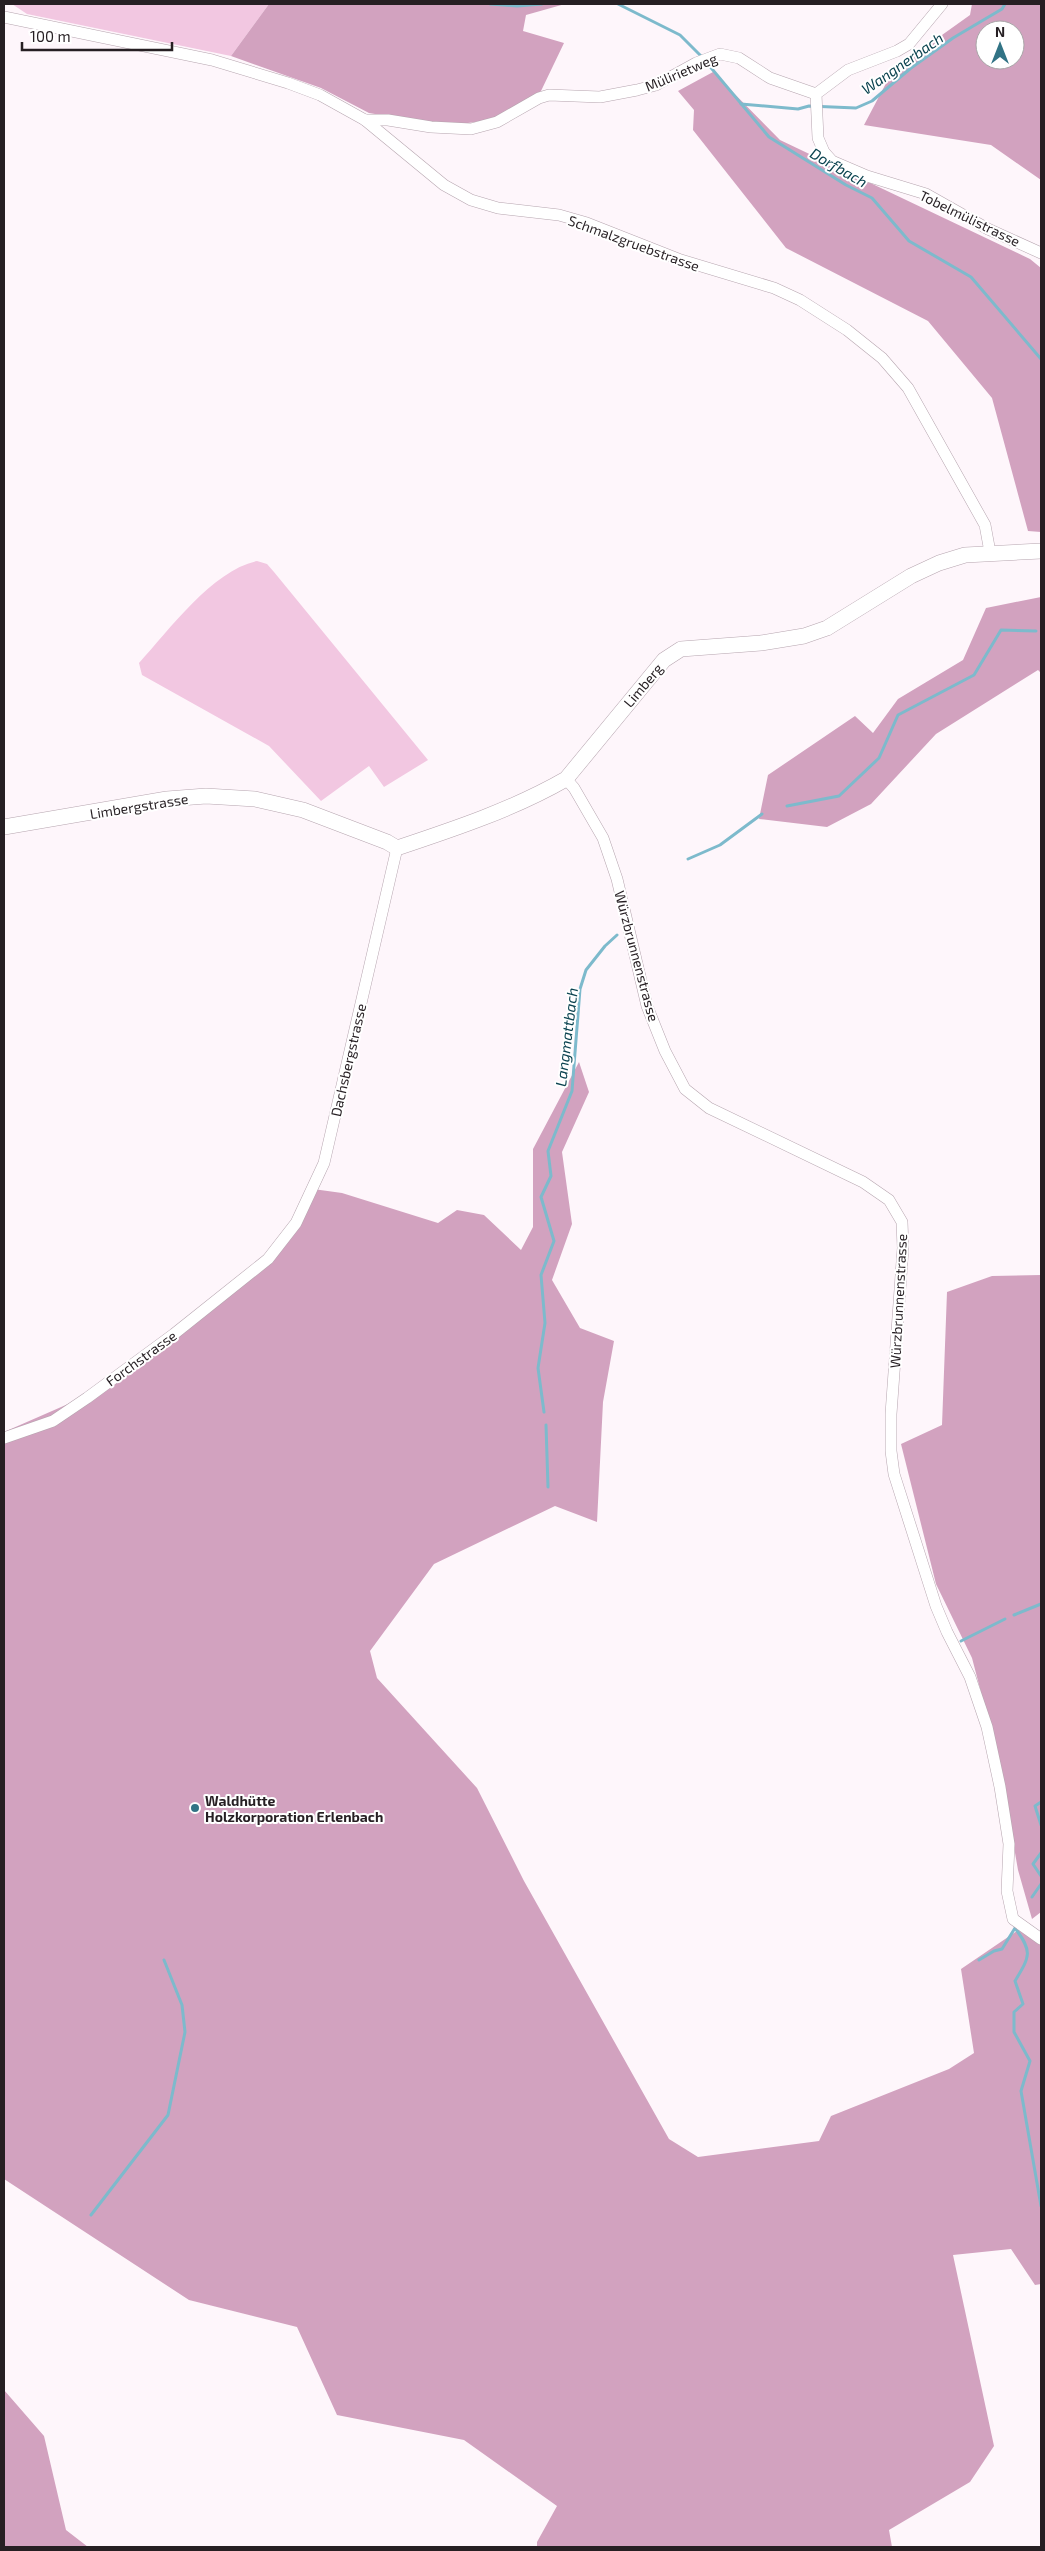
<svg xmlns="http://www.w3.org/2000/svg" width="1045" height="2551" font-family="'Exo 2',sans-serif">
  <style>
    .green { fill: #f2c7e1 }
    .forest { fill: #d2a2bf; fill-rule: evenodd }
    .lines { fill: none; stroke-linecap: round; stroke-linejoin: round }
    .stream { stroke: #7dbacc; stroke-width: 3 }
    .minor-casing { stroke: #b6a5af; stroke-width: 12 }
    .tertiary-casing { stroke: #b6a5af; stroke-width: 16 }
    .minor { stroke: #fff; stroke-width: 11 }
    .tertiary { stroke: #fff; stroke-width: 15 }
    .poi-dot { fill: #317385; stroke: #fff; stroke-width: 2 }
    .labels { text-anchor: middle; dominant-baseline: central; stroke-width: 4; stroke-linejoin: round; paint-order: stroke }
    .street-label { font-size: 14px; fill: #261f23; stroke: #fff }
    .poi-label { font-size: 14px; font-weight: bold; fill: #261f23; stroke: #fff; text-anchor: start }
    .water-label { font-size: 15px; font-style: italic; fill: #0b4350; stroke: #fff }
  </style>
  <rect width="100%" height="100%" fill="#fef6fb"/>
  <g class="green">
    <path d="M12,4h257l-38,52 -204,-42z"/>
    <path d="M257,561l10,3 7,8 154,188 -44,27 -15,-21 -48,35 -52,-55 -127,-71 -3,-12c30,-33 74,-93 118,-102z"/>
  </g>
  <g class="forest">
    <path d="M269,4h296l-39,11 -3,16 41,12 -23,48 -38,27 -56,8 -78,-13 -48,-25 -90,-32z"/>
    <path d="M972,4h69v176l-50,-35 -127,-20 29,-55 77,-55zM985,30h30v30h-30z"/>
    <path d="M713,72l67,68 250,119 11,9v264l-13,-1 -36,-133 -64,-77 -142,-73 -93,-118 1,-20 -16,-19z"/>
    <path d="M1041,597v76l-3,-3 -102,64 -65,70 -44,23 -68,-8 9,-44 87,-59 18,17 25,-34 65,-39 23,-52z"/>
    <path d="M579,1062l10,30 -27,60 10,72 -20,56 28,48 34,13 -11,61 -6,120 -42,-16 -121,58 -64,87 7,27 100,110 47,93 145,258 29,18 121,-16 12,-25 118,-47 25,-16 -13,-84 59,-40 21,15v340l-6,1 -24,-36 -58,6 41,191 -24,36 -81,48 3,17h-355v-5l20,-36 -93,-66 -127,-25 -40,-88 -108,-27 -185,-121v-747l80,-35 184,-138 45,-70 29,4 96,30 19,-13 27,5 37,35 12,-23v-78z"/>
    <path d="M1041,1275v637l-9,7 -14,-49 -19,-109 -27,-103 -36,-74 -35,-140 41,-19 5,-133 45,-16z"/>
    <path d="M4,2390l40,46 22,94 22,17h-84z"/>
  </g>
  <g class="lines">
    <g class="stream">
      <path d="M490,4l27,2 25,-2"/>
      <path d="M618,4l62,31 23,23"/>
      <path d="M707,63l62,74 77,48 26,13 37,43 62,36 70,82"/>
      <path d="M741,104l57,5 11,-3 47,2 16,-7 39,-33 42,-30 49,-29 3,-5"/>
      <path d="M787,806l52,-10 40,-38 19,-43 76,-40 27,-45 35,1"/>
      <path d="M688,859l32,-14 42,-31"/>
      <path d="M544,1412l-6,-44 7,-45 -4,-48 13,-34 -13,-44 10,-21 -3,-25 24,-60 8,-102 6,-19 19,-24 12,-11"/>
      <path d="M546,1425l2,62"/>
      <path d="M1014,1615l27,-11"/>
      <path d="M961,1641l44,-22"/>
      <path d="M1041,1802l-6,4 6,19"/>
      <path d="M1041,1853l-8,11 8,12"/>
      <path d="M1032,1897l9,-13"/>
      <path d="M979,1960l15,-9 8,-2 13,-21c18,24 15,28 0,53l8,23 -9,8v20l16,29 -9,30 20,115"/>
      <path d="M91,2215l77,-100 17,-83 -3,-27 -18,-45"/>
    </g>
    <g class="minor-casing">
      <g id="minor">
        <path d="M942,4l-33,40 -12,7 -49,19 -32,24 2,44 6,14 8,9 35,15 59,18 62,35 53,24"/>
        <path d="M4,17l208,43 76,23 32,12 45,25 79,65 27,15 27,8 61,7 28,8 94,37 93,28 26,12 47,30 35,28 26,30 77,137 5,27"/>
        <path d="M365,120h23l43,7 40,2 26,-7 42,-24 10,-3 51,2 37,-7 19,-5 40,-22 24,-9 19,4 31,20 46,16"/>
        <path d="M566,779l8,9 29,50 14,41 30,127 18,45 20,38 24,19 154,74 26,18 13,22 1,26 -12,166v37l3,23 42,132 11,26 23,45 17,50 13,60 9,57 -2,47 6,28 28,20"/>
        <path d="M4,1438l49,-17 34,-23 87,-64 94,-75 28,-36 28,-60 73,-315"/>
      </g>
    </g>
    <g class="tertiary-casing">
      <path id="tertiary" d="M4,827l163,-28 39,-3 49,3 48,11 84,32 10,6c57,-19 117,-39 169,-69l98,-119 17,-11 80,-6 43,-7 23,-8 84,-52 28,-13 26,-8 76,-4"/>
    </g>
    <use href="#minor" class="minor"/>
    <use href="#tertiary" class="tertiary"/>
  </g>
  <circle class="poi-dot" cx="195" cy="1808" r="5"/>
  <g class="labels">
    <g class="street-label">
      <text transform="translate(681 72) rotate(-23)">Mülirietweg</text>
      <text transform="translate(970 218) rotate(26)">Tobelmülistrasse</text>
      <text transform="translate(634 243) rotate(20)">Schmalzgruebstrasse</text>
      <text transform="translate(643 685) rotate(-50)">Limberg</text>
      <text transform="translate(139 806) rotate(-9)">Limbergstrasse</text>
      <text transform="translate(637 956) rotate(75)">Würzbrunnenstrasse</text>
      <text transform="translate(348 1060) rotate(-77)">Dachsbergstrasse</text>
      <text transform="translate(898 1301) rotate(-87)">Würzbrunnenstrasse</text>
      <text transform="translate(141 1358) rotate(-36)">Forchstrasse</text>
    </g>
    <g class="poi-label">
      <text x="205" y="1800">Waldhütte<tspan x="205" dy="16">Holzkorporation Erlenbach</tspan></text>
    </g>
    <g class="water-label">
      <text transform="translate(902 63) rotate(-35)">Wangnerbach</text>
      <text transform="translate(839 167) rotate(30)">Dorfbach</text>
      <text transform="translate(566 1037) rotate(-83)">Langmattbach</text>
    </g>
  </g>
  <rect width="1045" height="2551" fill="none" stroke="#261f23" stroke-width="10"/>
  <g transform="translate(1000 45)"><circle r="24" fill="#ffffff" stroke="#a8a5a7"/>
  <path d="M0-4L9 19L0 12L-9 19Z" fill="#317385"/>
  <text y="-8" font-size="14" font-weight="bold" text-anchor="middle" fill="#261f23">N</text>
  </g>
  <path d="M22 42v8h150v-8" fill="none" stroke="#261f23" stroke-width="2.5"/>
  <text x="30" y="42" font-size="15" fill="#261f23" stroke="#ffffff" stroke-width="4" paint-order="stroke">100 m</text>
</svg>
